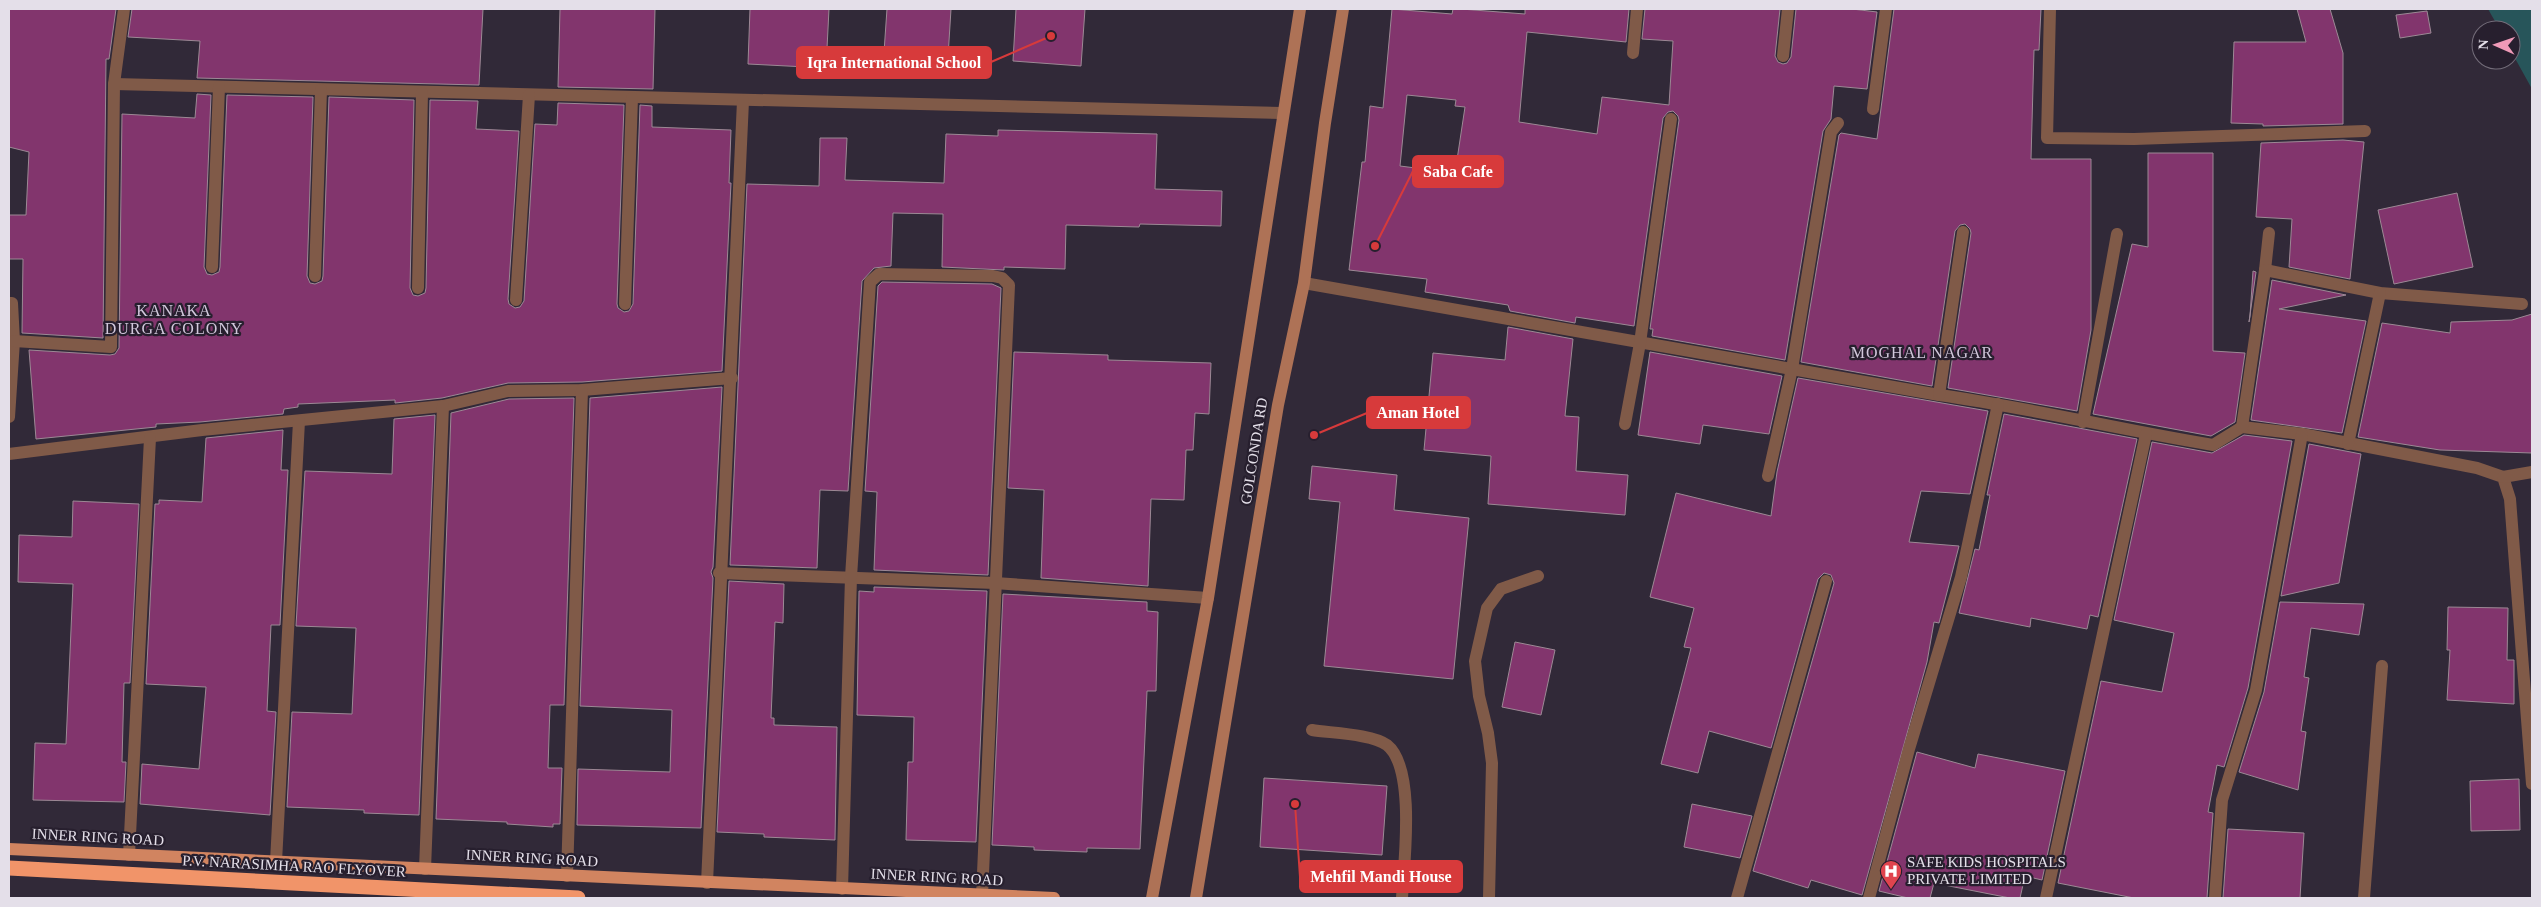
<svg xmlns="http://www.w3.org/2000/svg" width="2541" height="907" font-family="'Times New Roman',serif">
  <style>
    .water { fill: #27555a }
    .building { fill: #82356d; stroke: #9c8995; fill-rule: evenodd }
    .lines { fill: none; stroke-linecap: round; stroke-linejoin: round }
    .lane { stroke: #805a48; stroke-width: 12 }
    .street { stroke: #805a48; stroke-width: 12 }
    .secondary { stroke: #ae7256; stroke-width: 12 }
    .primary { stroke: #d18460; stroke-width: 12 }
    .highway { stroke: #f19469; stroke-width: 15 }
    .labels { text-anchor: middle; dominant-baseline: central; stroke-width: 4.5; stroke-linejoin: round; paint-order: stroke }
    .street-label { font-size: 15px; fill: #e4dfe9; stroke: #271f2e }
    .poi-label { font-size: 15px; fill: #e4dfe9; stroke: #271f2e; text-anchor: start }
    .neighbourhood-label { font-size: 16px; letter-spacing: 1px; fill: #d2c8dc; stroke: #271f2e }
    .leader { fill: none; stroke: #d73a3b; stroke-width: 2 }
    .callout-dot { fill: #d73a3b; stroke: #271f2e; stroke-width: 2 }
    .callout { fill: #d73a3b; stroke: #d73a3b; stroke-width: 2 }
    .callout-label { font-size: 16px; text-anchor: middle; font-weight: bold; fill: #fff }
  </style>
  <rect width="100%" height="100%" fill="#312938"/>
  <path class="water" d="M2488,9h44v80l-21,-38v-21h-11z"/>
  <g class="building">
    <path d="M9,9h107l-7,50h-3l-3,279 -81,-5 1,-74h-14v-44h17l3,-63 -20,-5z"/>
    <path d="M132,9h351l-4,76 -282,-7 3,-37 -72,-4z"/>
    <path d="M560,9h95l-2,80 -95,-2z"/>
    <path d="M750,9h79l-3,59 -78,-4z"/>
    <path d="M887,9h64l-3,48 -64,-5z"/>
    <path d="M1016,9h69l-4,57 -68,-5z"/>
    <path d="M1392,9l60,5 1,-5h8l64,5v-5h104l-3,33 -99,-10 -8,90 78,12 5,-37 67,8 4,-64 -31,-2 3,-30h135l-5,47 3,6 5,2 4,-1 4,-6 5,-48h56l25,3 -10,77 -33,-3 -3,33 -8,12 -38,229 -133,-24 1,-7h-3l29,-209 -1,-4 -5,-5 -5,1 -5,6 -29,208 -58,-9 -1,6 -65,-12 -2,-6 -83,-13 2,-13 -78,-9 13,-108h3l5,-56 13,2zM1407,95l49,5 -1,6 10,1 -10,66 -55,-7z"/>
    <path d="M1894,9h147l-2,41h-5l-3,109h60v171l-14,81 -129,-23 23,-155 -1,-4 -5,-5 -5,1 -5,6 -23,155 -131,-24 38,-227 2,-2 36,6z"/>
    <path d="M2297,9h33l13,44v71l-80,2v-2l-32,-1 3,-81h72z"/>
    <path d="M2427,11l4,22 -31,5 -4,-23z"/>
    <path d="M197,94l14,1 -7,172 3,7 5,1 7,-3 1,-5 7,-172 86,2 -6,179 3,7 5,1 7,-3 1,-5 6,-179 85,3 -4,188 3,7 5,1 7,-3 1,-5 4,-188 48,1 -2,28 43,2 -11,168 1,5 6,4 5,-1 4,-6 11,-177 22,1 1,-22 66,2 -7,199 1,4 6,4 5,-1 4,-7 7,-199 12,1v21l79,3 -2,53h2l-9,188 -140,11 -74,1 -66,15 -47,5v-3l-97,4v3l-14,2 -1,5 -83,8 -44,2v3l-120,12 -7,-89 81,5 5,-1 4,-6 3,-234 73,4z"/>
    <path d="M998,130l159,4 -2,55 67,2 -1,35 -81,-2 -1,3 -73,-2 -1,44 -61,-2v3l-62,-3 1,-53 -50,-1 -2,53 -17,2 -12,13 -14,210 -28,-1 -3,78 -87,-3 17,-381 72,2 1,-48h27l-2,42 99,3 2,-49 52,2z"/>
    <path d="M2343,140l21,2 -14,137 -61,-12 3,-48 -36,-2 5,-74z"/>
    <path d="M2148,153h65v198l32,2 -10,69 -24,14 -118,-22 39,-170 16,3z"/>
    <path d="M2457,193l16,74 -79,17 -16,-74z"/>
    <path d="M2253,271l3,1 -7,50 1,-6z"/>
    <path d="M2272,280l74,15 -67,14 87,12 -24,112 -91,-13z"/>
    <path d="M882,282l110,2 9,4 -13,287 -114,-5 3,-78 -12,-1 13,-205z"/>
    <path d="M2532,314v139l-92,-3 -82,-13 24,-114 68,10 1,-11 61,-2z"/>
    <path d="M1508,327l65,12 -8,77 14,1 -3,54 52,4 -3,40 -137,-11 3,-48 -67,-6 9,-97 72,7z"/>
    <path d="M1014,352l94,3v5l103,3 -2,51 -14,-1 -2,37h-7l-2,50 -33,-1 -3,87 -107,-8 3,-88 -36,-2z"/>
    <path d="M1650,352l132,24 -13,58 -66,-9 -3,19 -62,-9z"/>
    <path d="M1798,378l190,33 -18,83 -49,-3 -12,51 50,4 -20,77 -5,-1 -7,40 -65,233 -51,-15 -3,8 -55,-17 81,-288 -3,-8 -7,-2 -6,6 -47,169 -62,-17 -11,42 -37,-9 30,-116 -7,-1 10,-39 -44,-11 26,-104 95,23 6,-44z"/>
    <path d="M722,387l-9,180 -2,5 2,6 -12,250 -124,-3 1,-56 92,3 2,-62 -92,-4 10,-308z"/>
    <path d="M574,398l-10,307h-14l-2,63h14l-2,56h-7v3l-46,-3v-2l-71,-3 15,-406 58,-14z"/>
    <path d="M2004,414l133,25 -39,178 -8,-2 -3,14 -56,-11 -1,9 -71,-14 16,-64 4,1 11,-55h-3z"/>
    <path d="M435,415l-16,400 -55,-2v-3l-77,-3 5,-95 60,2 4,-86 -60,-2 9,-155 87,3 2,-55z"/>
    <path d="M283,430l-2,40h7l-8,155h-9l-4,86 9,1 -6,103 -130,-11 2,-40 57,5 7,-82 -60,-3 9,-180h4v-4l43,2 4,-64z"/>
    <path d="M2244,435l48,6 -44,247 -24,79 -7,-2 -9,47 5,1 -6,85h-73l-76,-15 43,-202 61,11 12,-59 -60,-13 38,-178 60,11z"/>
    <path d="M2309,444l52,10 -22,129 -58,13z"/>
    <path d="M1312,466l85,9 -3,35 75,8 -16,161 -129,-13 16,-164 -31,-3z"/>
    <path d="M73,501l66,3 -9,179h-6l-2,79h4l-2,40 -91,-2 2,-57 31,1 7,-160 -55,-2 1,-47 53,2z"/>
    <path d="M729,581l55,3 -1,39 -8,-1 -4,96h3v7l63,2 -2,113 -71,-3v-3l-47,-2z"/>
    <path d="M874,587l113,4 -11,251 -70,-2 2,-78h5l1,-45 -57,-2 2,-124 15,1z"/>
    <path d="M1003,594l144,8v9l11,1 -2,79h-9l-7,158 -53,-1v4l-53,-2v-3l-42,-2z"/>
    <path d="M2280,602l84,2 -5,31 -48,-7 -7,49 5,1 -8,53 5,1 -8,58 -59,-18 25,-80z"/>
    <path d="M2448,607l60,1 -1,52h7v44l-67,-4 3,-50h-3z"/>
    <path d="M1515,642l40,8 -14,65 -39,-8z"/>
    <path d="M1917,752l58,16 3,-14 87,17 -23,109 -17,-4 -5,22h-10l-76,-15 -4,15h-22l-29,-7z"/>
    <path d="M1264,778l123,8 -5,69 -122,-8z"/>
    <path d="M2519,779l1,51 -49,1 -1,-50z"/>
    <path d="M1692,804l60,12 -12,42 -56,-11z"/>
    <path d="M2228,829l76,4 -4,65h-77z"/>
  </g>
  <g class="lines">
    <g class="lane">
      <path d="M1312,730c18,3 61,4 75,15 29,23 17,118 15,153"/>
      <path d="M1489,898l3,-135 -4,-30 -9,-37 -4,-35 12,-53 14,-19 37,-13"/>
    </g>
    <g class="street">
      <path d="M2050,9l-3,129 87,1 231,-8"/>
      <path d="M1633,53l4,-44"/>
      <path d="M1783,56l5,-47"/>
      <path d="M114,84l1168,29"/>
      <path d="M1873,109l13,-100"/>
      <path d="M212,267l7,-180"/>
      <path d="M2265,270l4,-37"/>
      <path d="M315,276l6,-186"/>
      <path d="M1304,283l635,112c92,13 182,35 274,50l29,-18 60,7 175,34 26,9 7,22 22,285"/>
      <path d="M418,288l4,-195"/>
      <path d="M516,300l13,-205"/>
      <path d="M9,303h3l2,38 -5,76"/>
      <path d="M625,304l7,-206"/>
      <path d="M14,341l97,6 3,-263 10,-75"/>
      <path d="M1939,395l24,-163"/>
      <path d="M2083,422l34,-188"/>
      <path d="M1625,424l15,-81 31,-224"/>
      <path d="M2242,427l23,-157 115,23 142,11"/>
      <path d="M2348,444l32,-151"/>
      <path d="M9,454l193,-24 241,-24 65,-15 74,-1 150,-12"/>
      <path d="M1768,476l24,-107 39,-237 7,-9"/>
      <path d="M2503,477l29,-5"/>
      <path d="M719,573l276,10 213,15"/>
      <path d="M129,855l21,-417"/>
      <path d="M276,862l23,-441"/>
      <path d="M425,869l18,-463"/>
      <path d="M567,876l15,-486"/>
      <path d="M707,883l36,-782"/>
      <path d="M842,889l9,-312 19,-295 9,-8 114,2 9,2 7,7 -27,611"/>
      <path d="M1737,898l89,-317"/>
      <path d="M1869,898l40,-149 52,-172 37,-173"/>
      <path d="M2046,898l100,-464"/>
      <path d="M2215,898l7,-98 34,-110 46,-256"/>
      <path d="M2364,898l18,-232"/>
    </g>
    <g class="secondary">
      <path d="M1152,898l56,-300 92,-589"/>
      <path d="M1196,898l82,-493 26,-122 21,-160 18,-114"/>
    </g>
    <path class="primary" d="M9,849l1045,49"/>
    <path class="highway" d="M9,868l569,30"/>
  </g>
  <defs>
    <g id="hospital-pin" transform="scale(1.125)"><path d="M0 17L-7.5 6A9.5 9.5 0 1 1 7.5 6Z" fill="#e0444e" stroke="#271f2e"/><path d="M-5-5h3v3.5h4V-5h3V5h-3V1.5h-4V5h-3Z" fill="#fff"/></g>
  </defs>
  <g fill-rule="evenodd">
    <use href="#hospital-pin" x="1891" y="871"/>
  </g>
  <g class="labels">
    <g class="street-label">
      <text transform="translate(1254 451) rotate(-81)">GOLCONDA RD</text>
      <text transform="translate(98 837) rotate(3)">INNER RING ROAD</text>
      <text transform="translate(532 858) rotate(3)">INNER RING ROAD</text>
      <text transform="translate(294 866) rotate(3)">P.V. NARASIMHA RAO FLYOVER</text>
      <text transform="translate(937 877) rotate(3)">INNER RING ROAD</text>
    </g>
    <g class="poi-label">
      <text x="1907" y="862">SAFE KIDS HOSPITALS<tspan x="1907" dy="17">PRIVATE LIMITED</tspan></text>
    </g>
    <g class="neighbourhood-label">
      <text x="174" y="310">KANAKA<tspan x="174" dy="18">DURGA COLONY</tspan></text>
      <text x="1922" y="352">MOGHAL NAGAR</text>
    </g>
  </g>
  <path class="leader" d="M1051 36L991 62M1375 246L1413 171M1314 435L1367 413M1295 804L1300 877"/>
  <g class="callout-dot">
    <circle cx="1051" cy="36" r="5"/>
    <circle cx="1375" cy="246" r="5"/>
    <circle cx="1314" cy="435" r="5"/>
    <circle cx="1295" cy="804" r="5"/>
  </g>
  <g class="callout">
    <rect x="797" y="47" width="194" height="31" rx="5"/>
    <rect x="1413" y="156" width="90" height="31" rx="5"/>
    <rect x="1367" y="397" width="103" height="31" rx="5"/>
    <rect x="1300" y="861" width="162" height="31" rx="5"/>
  </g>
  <g class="callout-label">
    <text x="894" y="68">Iqra International School</text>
    <text x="1458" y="177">Saba Cafe</text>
    <text x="1418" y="418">Aman Hotel</text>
    <text x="1381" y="882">Mehfil Mandi House</text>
  </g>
  <rect width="2541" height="907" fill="none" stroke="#e4dfe9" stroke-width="20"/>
  <g transform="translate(2496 45) rotate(272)"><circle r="24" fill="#271f2e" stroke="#736c79"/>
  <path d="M0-4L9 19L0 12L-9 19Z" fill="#ef9ab8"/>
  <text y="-8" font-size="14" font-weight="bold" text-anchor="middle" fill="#e4dfe9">N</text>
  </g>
</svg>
